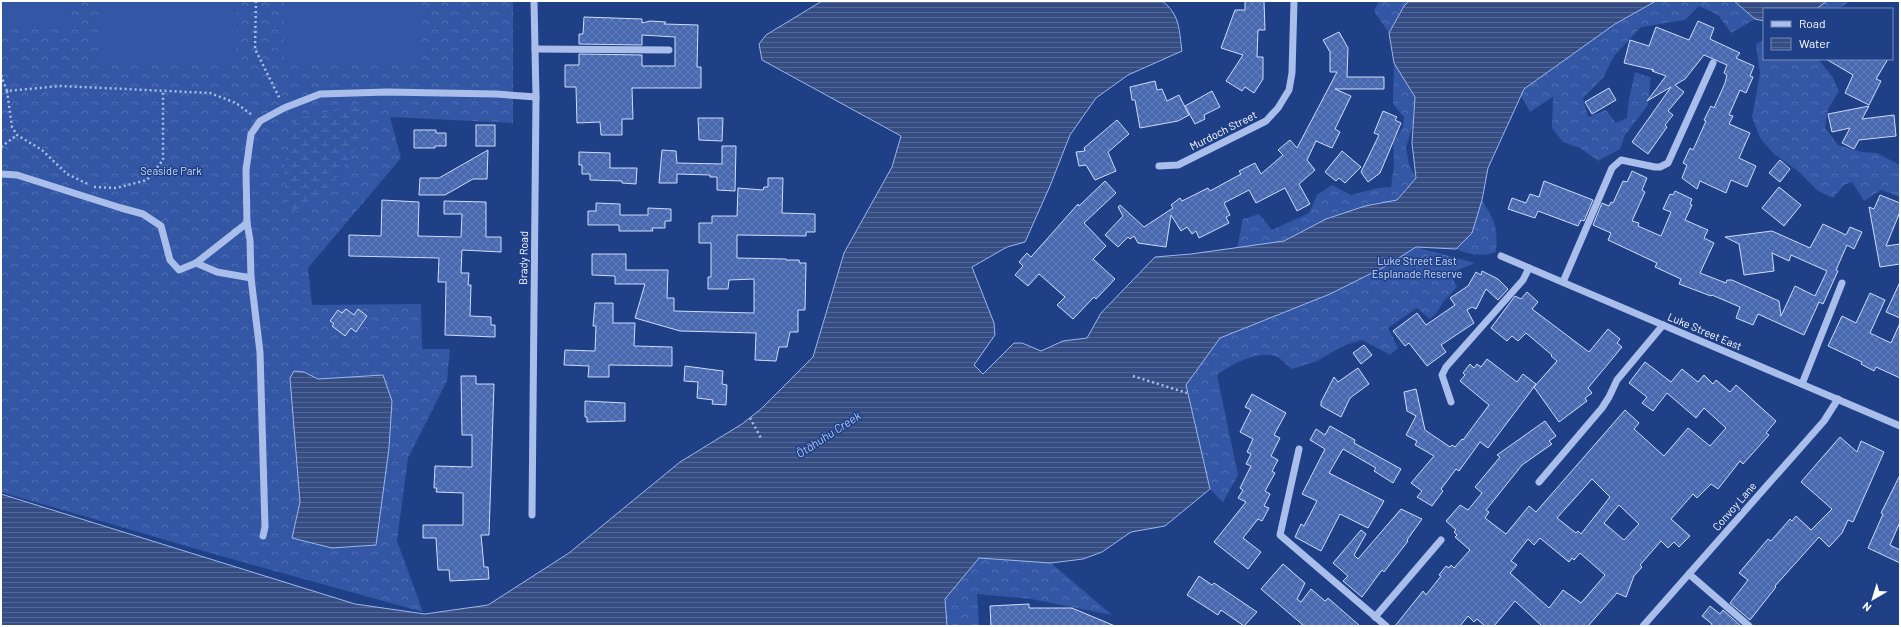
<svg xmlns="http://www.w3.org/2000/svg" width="1901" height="627" font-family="Barlow,sans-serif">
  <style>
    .forest { fill: url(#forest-crowns) }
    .wetland { fill: url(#wetland-marsh) }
    .pitch { fill: #3357a5 }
    .water { fill: url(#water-rules); stroke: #9db7ec }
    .building { fill: url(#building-cross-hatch); stroke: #cedcf8; fill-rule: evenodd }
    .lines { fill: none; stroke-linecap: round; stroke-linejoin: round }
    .path { stroke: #a9beea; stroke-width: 2.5; stroke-dasharray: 2 3; stroke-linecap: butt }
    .minor { stroke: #a9beea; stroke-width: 7 }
    .labels { text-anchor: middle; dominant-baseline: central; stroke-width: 3; stroke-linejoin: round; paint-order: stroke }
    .street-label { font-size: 11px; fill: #fff; stroke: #1f3f87 }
    .park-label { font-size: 11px; fill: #cedcf8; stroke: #1f3f87 }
    .water-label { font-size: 12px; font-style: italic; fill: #b5c9f2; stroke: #1f3f87 }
  </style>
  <defs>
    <pattern id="forest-crowns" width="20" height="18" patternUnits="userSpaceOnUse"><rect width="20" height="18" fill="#3357a5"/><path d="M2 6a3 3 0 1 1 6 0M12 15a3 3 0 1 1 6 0" fill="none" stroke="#5270b2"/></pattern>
    <pattern id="wetland-marsh" width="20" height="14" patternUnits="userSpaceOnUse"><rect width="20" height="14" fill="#3357a5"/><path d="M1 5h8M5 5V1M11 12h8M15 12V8" fill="none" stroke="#5270b2"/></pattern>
    <pattern id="water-rules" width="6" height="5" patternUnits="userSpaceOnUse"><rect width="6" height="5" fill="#354d82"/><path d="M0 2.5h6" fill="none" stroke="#536895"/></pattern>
    <pattern id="building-cross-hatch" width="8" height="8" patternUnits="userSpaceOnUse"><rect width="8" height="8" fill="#4869b0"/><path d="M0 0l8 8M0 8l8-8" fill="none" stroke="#6380bc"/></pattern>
  </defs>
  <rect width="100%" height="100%" fill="#1f3f87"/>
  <g class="forest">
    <path d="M1,1h512v122l-123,-6 11,41 -93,110 4,37 109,-1 1,45h28l-3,32 -39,77 -11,83 26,71 -206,-57 -216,-63z"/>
    <path d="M1379,1h30l-5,6 -15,26 -15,-22z"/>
    <path d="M1656,1h78l21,18 -24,14 -13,-18 -19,-9 -14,14 -44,7 -27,29 -11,22 -20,20 5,19 18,-7 10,13 11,-5 2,-19 6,-27 16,6 -3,27 -23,30 -5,14 -22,12 -18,-13 -17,-6 -11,-14 1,-31 -23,15 -9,-16 3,-7 91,-65z"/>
    <path d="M1827,1h23l-11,8h-23z"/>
    <path d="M1764,40v19h54l14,17 7,15 -11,18 -3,19 13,17 24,7 15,1 23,12v32l-19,-7 -17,11 -12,-19 -8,3 -11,13 -15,-7 -20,-20 -24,-17 -14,-16 -8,-21 8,-43 -4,-30z"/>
    <path d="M1394,63l21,34 -2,28 -7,22 3,17 7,14 -19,22 -32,6 -39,13 -42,22 -47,7 6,-29 16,-5 13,16 37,-17 8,-18 15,-10 19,10 27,-7 13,-1 3,-22 -1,-22 10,-16 1,-10 -11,-13z"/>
    <path d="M1482,200c13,22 16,26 14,52 -15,5 -26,3 -40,-3l16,-16z"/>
    <path d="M1416,247l59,16 -25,10 7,14 -14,15 -6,10 -7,7 -13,-11 -29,20 10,20 -8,7 -28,-15 -17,5 -28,16 -25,8c-5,-4 -11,-11 -17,-13 -20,-5 -43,8 -58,19l21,100 -15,27 -13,-13 -24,-104 33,-47 111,-44 56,-28z"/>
    <path d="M979,558l72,5 61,52 -81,-16 -54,-5 2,32h-32l-2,-27z"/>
  </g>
  <path class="wetland" d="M352,106l9,2 -1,35 -27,39 -32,31 -16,-8v-41l10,-45z"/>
  <g class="pitch">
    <path d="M1,1h69l-1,27 -68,-2z"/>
    <path d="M100,1h137l-1,63 -137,-3z"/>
    <path d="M284,1h135v63l-135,-1z"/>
  </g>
  <g class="water">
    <path d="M822,1h340c18,13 17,29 20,50l-54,24 -32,23 -26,37 -20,51 -25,56 -18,5 -35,20 22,56 1,12 -21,30 9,9 31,-31h8l19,8 22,-10 24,-3 14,-25 54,-56 36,-3 93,-13 42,-22 39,-13 32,-6 19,-22 -4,-35 3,-46 -21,-34 -5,-30 15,-27 5,-5h247l-41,23 -91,65 -36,79 -6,32 -10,33 -16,16 -40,-2 -30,19 -56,28 -110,44 -34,47 24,104 -45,37 -34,6 -29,20 -19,7 -32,4 -72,-5 -34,41 2,27h-946v-132l354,110 70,10 63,-9 81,-52 111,-91 62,-38 19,-15 52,-52 31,-104 48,-86 9,-31 -139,-76 -3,-16 7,-9z"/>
    <path d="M1734,1h93l-11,8h-52v12l-9,-2z"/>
    <path d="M294,371l10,1 14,7 65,-4 9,26 -3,47 -13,97 -44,3 -40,-10 8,-36 -10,-124z"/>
  </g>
  <g class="building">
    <path d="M1245,1h19l1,29h-7l-1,27h6v22l-9,14 -9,-6 -3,4 -16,-10 17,-26 -22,-7 14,-38h10z"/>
    <path d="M584,17l58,2v4l8,-2 16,1 -2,2 34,1 -1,42h4v21h-69l1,31h-11v16h-21l-1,-13 -23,1 -1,-36h-11v-22h14v-11l63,1v11h33v-29l-33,-2v10l-63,-1v-10h4z"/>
    <path d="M1698,21l16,7 -4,11 30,14 -4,5 18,8 -4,10 3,1 -7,16 -6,-3 -11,25 4,1 -4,8 21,9 -11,25 17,8 -9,21 -16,-7 -5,13 -26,-12 -3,8 -15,-11 5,-13 -4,-2 7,-15 3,2 13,-29 -2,-1 7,-14 3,2 11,-25 2,-8 -3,-2 3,-8 -23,-10 -19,24 -10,6 9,7 -16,19 5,4 -8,10 2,2 -19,27 -16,-12 39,-55 -24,14 19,-25 -14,-5 2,-1 -30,-7 6,-23 19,6 7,-19 33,13z"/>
    <path d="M1339,32l9,16 -1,29h37v12h-49l16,7 -16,33 5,3 -8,16 -16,-7 -9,19 8,10 -16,14 11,20 -13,7 -12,-23 -29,15 -7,-13 -25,13 6,12 -4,2 3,6 -30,15 -3,-7 -4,3 -5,-7 -6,4 -10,-16 -5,32 -28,-4 -4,-7 -4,3 -2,-2 -10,10 -13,-12 18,-19 -5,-9 2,-2 24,22 29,-19 -2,-3 9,-7 2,3 26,-13 2,3 31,-17 -2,-3 16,-8 6,11 22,-19 -5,-5 12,-10 7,8 40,-76h-7v-20l-7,-12z"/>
    <path d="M1826,59h62l-12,20 5,2 -12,24 -24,-12 8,-18z"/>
    <path d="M1155,81l2,9 5,-1 5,12 12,-6 10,20 -11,6 -38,7 -5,-28h-3l-2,-13z"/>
    <path d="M1609,88l7,12 -24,14 -7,-12z"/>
    <path d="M1212,91l8,16 -16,8 1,4 -10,5 -10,-18z"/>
    <path d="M1869,106l-7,13 32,-4 2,21 -37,4 -5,9 -12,-6 8,-15 -18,4 -4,-18z"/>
    <path d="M1383,111l14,6 -2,3 6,3 -21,50 -12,9 -7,-10 18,-37 -5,-2z"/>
    <path d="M698,118h25l-1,23 -23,-1z"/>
    <path d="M1117,120l12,14 -21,18 8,19 -21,9 -9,-15 -7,1 -3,-14 9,-1 -1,-3z"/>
    <rect x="476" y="125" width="19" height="21"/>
    <path d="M414,130h22v3h10v13h-11v2h-21z"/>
    <path d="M722,146h14l-1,45 -18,-1v-13h-7v-2l-33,-1v9h-18l3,-33 14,1 1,12 45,1z"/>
    <path d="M488,150l-1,29h-14l-28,16h-26l1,-17h19z"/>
    <path d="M1342,151l19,16 -16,16 -6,-5 -3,3 -11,-9z"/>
    <path d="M579,152l31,1v15h27l-1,16 -14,-1v-2l-32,-1v-6h-8v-9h-3z"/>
    <path d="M1780,160l10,9 -10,13 -11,-9z"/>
    <path d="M1632,171l15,7 -5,12 3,2 -13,29 7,2 -1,3 23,10 10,-24 -8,-3 7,-15 3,1 2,-4 17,8 -2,5 2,1 -7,15 23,10 -4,8 10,5 -14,30 26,10 1,-3h5l47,21 2,15 14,-30 20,10 12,-25 -36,-16 -2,6 -17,-8 2,18 -30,4 -5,-31 -14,-7 47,-6 38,17 13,-24 23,11 4,-8 12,5 -8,17 -7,-4 -11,25 2,1 -15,33 -4,-2 -15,33 -46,-21 -5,11 -17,-7 4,-11 -28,-12 -1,1 -32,-12 2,-5 -26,-12 2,-4 -49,-23 3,-7 -18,-8 9,-22 7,3 2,-4 2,1 10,-22 4,1z"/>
    <path d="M768,178h15l-1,35 33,1v18h-9v4l-69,-1v23l49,1v1h13l1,3h6l-1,47h-7v22h-8l-3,15h-8l-3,14 -21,-1 1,-27 -76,-2 -45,-13 10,-34h-30v-8l-23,-1v-21h34v16h42l-1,28h7v13l80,2v-34l-25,1 -1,9h-20v-12h3v-34h-12v-20h13v-7h25l1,-28 25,2 1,-3h4z"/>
    <path d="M1105,181l11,12 -32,30 22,23 -13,13 22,20 -19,20 -2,-2 -21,22 -16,-14 8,-8 -26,-23 -11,12 -13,-11 8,-9 -4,-4 8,-9 4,4 47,-53 1,2z"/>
    <path d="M1544,181l49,19 -9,21 -3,-1 -3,6 -40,-15 -3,7 -27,-9 4,-11 14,5 4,-9 9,3z"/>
    <path d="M1779,187l22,18 -17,21 -22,-18z"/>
    <path d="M1880,195l20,8v9l-14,34 14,-2v20l-20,3 -11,-60 5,2z"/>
    <path d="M382,200l37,2 -1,34 43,1 1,-23h-18v-13l42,1v35h15v15l-39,-2 -1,23h8l-1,12h3l-1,31 21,1v8h4v12l-50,-2 1,-53h-8l1,-24 -90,-2v-21l32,1z"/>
    <path d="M596,203l24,1v11h28v-7l23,1v12h-6v7h-13l1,3h-34v-6h-31v-14h8z"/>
    <path d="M1482,271l16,8 10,10 -10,11 -12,-11 -10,20 -4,-2 -5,3 7,13 -33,22 5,7 -19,14 -18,-23 -4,3 -12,-15 24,-18 9,12 29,-20 -5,-7 18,-12 8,-14 5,3z"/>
    <path d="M1900,282v36l-14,-6z"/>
    <path d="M1527,292l11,10 -6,7 57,43 19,-23 12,10 -3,4 5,4 -34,41 4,5 -7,5 2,3 -28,21 -25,-35 -46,61 -8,-6 -21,29 -3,-2 -15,20 2,2 -11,15 -15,-9 5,-6 -11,-8 23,-27 -19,-11 2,-4 -11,-6 10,-19 -9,-5 -3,-19 12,-3 9,41 25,17 2,-2 3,2 7,-8 1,1 26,-35 -29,-24 5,-6 -2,-2 7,-9 4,4 3,-4 4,3 6,-8 30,23 6,-8 13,10 -2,3 23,-26 -6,-5 1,-1 -26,-22 -8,8 -6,-5 -5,5 -16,-13 24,-32 6,3z"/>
    <path d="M1870,293l15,7 -15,33 21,10 9,-20v55l-24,-11 -2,4 -13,-7 1,-2 -34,-16 14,-30 14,7z"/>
    <path d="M595,303h18v20h22l-1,23 38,1v19l-63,-1v12h-21l1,-11 -25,-1 1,-15 30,1 1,-25h-3z"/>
    <path d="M346,309l8,6 4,-6 9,7 -11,16 -5,-4 -6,8 -13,-10 2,-2 -4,-3 8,-11 4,3z"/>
    <path d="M1364,345l8,10 -11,9 -8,-11z"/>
    <path d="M1645,362l26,20 11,-13 16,13 6,-7 9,9 3,-4 14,12 6,-7 40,36 -10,12 3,2 -26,29 -3,-3 -22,28 -7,-5 -14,14 -4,-4 -22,25 19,17 -11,11 -5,-5 -6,6 -7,-7 -21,24 2,2 -8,9 -8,21 -9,-4 -29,33h-46l-27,-25 -21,25h-9l-8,-7 -3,3 -6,-6 -8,10h-65l28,-35 3,4 15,-19 -2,-1 7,-9 3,2 2,-3 3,3 16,-18 -15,-13 2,-2 -3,-3 2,-2 -10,-9 14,-16 8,5 14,-17 -7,-6 25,-30 -3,-2 48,-34 11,15 -7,5 3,3 -30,21 -36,45 3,2 -4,6 21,16 23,-28 7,6 89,-102 14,13 -5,6 30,27 24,-28 22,18 16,-18 -22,-20 -8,10 -29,-25 -14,18 -11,-8 5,-6 -18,-14zM1592,479l18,18 -29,37 -3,-3 -2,2 -19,-15zM1619,505l20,19 -15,16 -20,-17zM1540,538l29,24 3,-4 2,2 6,-7 25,22 -24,28 -18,-13 -14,18 -39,-35 7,-8 -6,-4 17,-22 6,6z"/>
    <path d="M685,366l38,5 -1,13 5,1 -1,20 -14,-1 1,-4 -16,-2 1,-16 -14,-1z"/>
    <path d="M1358,368l11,16 -19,14 -9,19 -20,-11v-4l13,-25 4,5z"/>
    <path d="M461,376h15v8h18l-5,151h-8l3,32h4l1,12 -39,2 -1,-11h-11l-2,-32h-13v-13h40v-32l-27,-1 1,-4h-3l1,-22 37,1v-32h-10z"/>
    <path d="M1252,394l34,19 -12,22 6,3 -9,18 7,4 -6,11 3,2 -10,18 5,3 -6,12 5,2 -7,13 -4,-2 -15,19 18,14 -13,17 -34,-27 32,-40 -8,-4 5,-8 -3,-2 11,-22 -5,-2 5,-10 -4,-2 6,-13 -13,-7 11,-22 -6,-3z"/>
    <path d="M585,401l40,2v18l-38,1v-5h-2z"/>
    <path d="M1330,426l25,14 -1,3 47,26 -8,14 -19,-12 2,-3 -33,-19 -14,24 55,28 -16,27 -28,-14 -19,37 -26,-14 6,-13 3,2 13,-25 -15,-7 23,-45 -15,-9 6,-11 9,6z"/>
    <path d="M1840,437l17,15 4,-11 23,11 -31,70 -5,-2 -6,13 -13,14 -10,-10 -44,49 1,1 -26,33 -20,-17 18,-23 -9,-7 29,-34 3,2 19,-22 2,2 4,-5 15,14 21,-21 -31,-27z"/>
    <path d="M1900,475v47l-10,23 10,5v13l-32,-15 15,-34 -2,-1z"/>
    <path d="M1401,509l21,10 -15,21 1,1 -24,31 -2,-2 -20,27 -19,-16 5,-5 -15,-13 28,-33 5,4 -12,21 4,4z"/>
    <path d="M1283,564l22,19 -8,16 4,3 10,-13 14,12 3,-3 32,28h-56l-43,-37z"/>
    <path d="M1199,576l13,9 2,-2 43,29 -13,14 -23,-16 -3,5 -31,-20z"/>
    <path d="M1029,604v4h43l43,18h-124l-1,-20z"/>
    <path d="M1710,606l10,8 3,-4 18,16h-30l1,-2 -10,-8z"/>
  </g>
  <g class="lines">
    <g class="path">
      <path d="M256,1l-1,48 25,50"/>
      <path d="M1,75l6,16 54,-5 149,7 26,10 16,12"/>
      <path d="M7,91l5,36 5,8 25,15 25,24 23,11"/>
      <path d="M1,147l16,-12"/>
      <path d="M94,187l22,1 31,-8 16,-20v-70"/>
      <path d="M1133,376l54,17"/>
      <path d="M750,418l11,20"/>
    </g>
    <g class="minor">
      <path d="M535,49l134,1"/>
      <path d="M1159,166l19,-1 88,-44 12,-13 11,-18 3,-17 2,-72"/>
      <path d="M1,174l16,1 104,33 22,6 18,12 9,34 9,10 17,-7 51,-40"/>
      <path d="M1501,256l399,170"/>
      <path d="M196,263l21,9 34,6"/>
      <path d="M1563,282l49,-114 9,-8 34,7h5l8,-4 45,-100"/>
      <path d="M1802,384l40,-101"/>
      <path d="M1451,402l-9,-27 4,-8 77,-87 6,-12"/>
      <path d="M1299,449l-19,86 106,91"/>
      <path d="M1539,482l63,-74 7,-11 8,-17 46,-55"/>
      <path d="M532,515l4,-418 -2,-96"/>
      <path d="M263,536l2,-9 -5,-175 -9,-74 -1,-38 -3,-17 -1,-53 5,-36 9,-13 24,-13 36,-14 67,-2 109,2 40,3"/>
      <path d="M1689,574l60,52"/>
      <path d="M1375,617l66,-77"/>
      <path d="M1643,626l181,-205 14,-22"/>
    </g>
  </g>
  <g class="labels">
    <g class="street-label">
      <text transform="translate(1223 130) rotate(-27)">Murdoch Street</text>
      <text transform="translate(523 258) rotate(-89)">Brady Road</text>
      <text transform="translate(1705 331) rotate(23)">Luke Street East</text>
      <text transform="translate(1734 506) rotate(-49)">Convoy Lane</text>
    </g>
    <g class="park-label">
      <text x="171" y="170">Seaside Park</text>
      <text x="1417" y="260">Luke Street East<tspan x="1417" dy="13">Esplanade Reserve</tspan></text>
    </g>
    <g class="water-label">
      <text transform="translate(828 434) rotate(-33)">Ōtāhuhu Creek</text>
    </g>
  </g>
  <rect width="1901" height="627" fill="none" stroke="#ffffff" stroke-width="4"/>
  <rect x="1763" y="8" width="130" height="52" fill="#1f3f87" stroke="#798cb7"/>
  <rect x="1771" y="21" width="20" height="6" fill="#a9beea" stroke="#798cb7"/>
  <text x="1799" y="28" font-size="12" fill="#ffffff">Road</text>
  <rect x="1771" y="38" width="20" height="12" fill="url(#water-rules)" stroke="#798cb7"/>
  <text x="1799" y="48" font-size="12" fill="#ffffff">Water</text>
  <g transform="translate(1873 599) rotate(218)" stroke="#1f3f87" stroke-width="3" paint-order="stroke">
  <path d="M0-3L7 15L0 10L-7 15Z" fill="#ffffff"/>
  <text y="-6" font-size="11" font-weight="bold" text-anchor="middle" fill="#ffffff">N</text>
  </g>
</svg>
